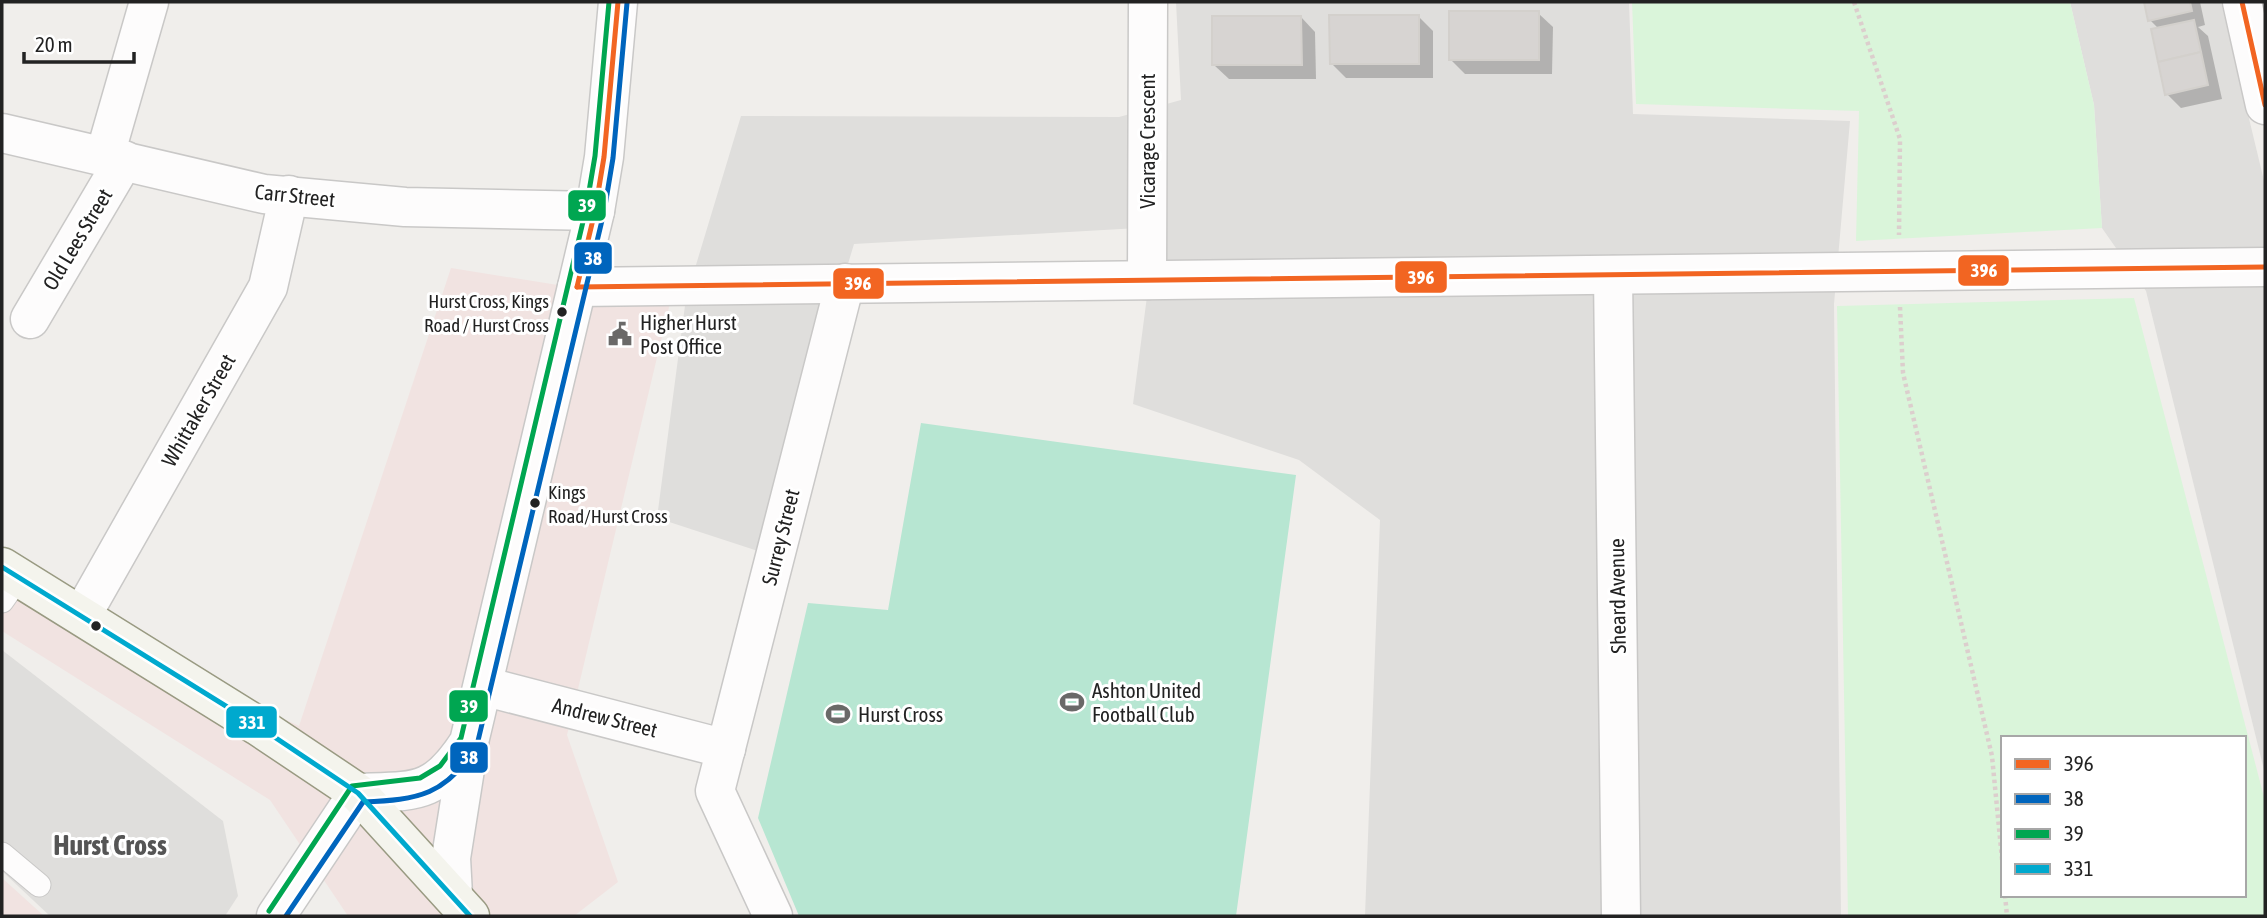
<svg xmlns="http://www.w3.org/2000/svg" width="2267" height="918" font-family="'Asap Condensed',sans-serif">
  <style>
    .residential { fill: #dfdedc }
    .commercial { fill: #f1e3e1 }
    .park { fill: #daf5da; fill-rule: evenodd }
    .pitch { fill: #b7e6d2 }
    .shadow { fill: #0003 }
    .building { fill: #d7d4d2; stroke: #d3d0cc; stroke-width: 2 }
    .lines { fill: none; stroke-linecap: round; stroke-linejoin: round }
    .lane-casing { stroke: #c9c8c7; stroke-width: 25 }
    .street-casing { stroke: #c9c8c7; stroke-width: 41 }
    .secondary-casing { stroke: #999a82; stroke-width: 41 }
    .path { stroke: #dccecd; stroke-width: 4.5; stroke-dasharray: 3.5 3.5; stroke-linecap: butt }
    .lane { stroke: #fdfcfc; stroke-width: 23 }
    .street { stroke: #fdfcfc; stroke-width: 38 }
    .secondary { stroke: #f4f4ed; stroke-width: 38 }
    .bus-1-casing { stroke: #fff; stroke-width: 10 }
    .bus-2-casing { stroke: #fff; stroke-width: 10 }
    .bus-3-casing { stroke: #fff; stroke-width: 10 }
    .bus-4-casing { stroke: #fff; stroke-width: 10 }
    .bus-1 { stroke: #f26522; stroke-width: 5 }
    .bus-2 { stroke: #0065bd; stroke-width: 5 }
    .bus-3 { stroke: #00a651; stroke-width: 5 }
    .bus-4 { stroke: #00a9ce; stroke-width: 5 }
    .bus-dot { fill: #222; stroke: #fff; stroke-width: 2.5 }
    .labels { text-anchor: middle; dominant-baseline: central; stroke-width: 6; stroke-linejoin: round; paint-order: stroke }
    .bus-label { font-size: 19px; fill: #222; stroke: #fff; text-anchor: end }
    .street-label { font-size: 21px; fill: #222; stroke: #fff }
    .poi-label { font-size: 21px; fill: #222; stroke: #fff; text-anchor: start }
    .district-label { font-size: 28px; font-weight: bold; fill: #555; stroke: #fff }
    .line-badge { stroke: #fff; stroke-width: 2.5 }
    .badge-label { font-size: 19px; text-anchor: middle; font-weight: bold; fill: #fff }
  </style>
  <rect width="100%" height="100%" fill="#f0eeeb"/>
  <g class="residential">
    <path d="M1176,2h453l4,112 217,7 -16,183 7,612h-476l15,-396 -81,-60 -166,-56 23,-177 -302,17 -93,308 -104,-34 29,-220 55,-182 378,1 62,-17z"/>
    <path d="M2070,2h151l44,183v589l-119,-483 -44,-63 -8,-123z"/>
    <path d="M2,650l221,171 15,75 -13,20h-175l-48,-45z"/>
  </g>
  <g class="commercial">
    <path d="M451,268l219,35 -103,432 51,147 -44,34h-226l-78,-116 -268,-169v-46l297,141z"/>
    <path d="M2,878l42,38h-42z"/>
  </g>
  <g class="park">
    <path d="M1632,2h438l24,103 8,123 -246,13 3,-130 -223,-7z"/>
    <path d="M2134,298l131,503v115h-417l-11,-610zM2003,738h241v157h-241z"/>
  </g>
  <path class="pitch" d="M921,423l375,52 -60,441h-437l-41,-98 50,-215 80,7z"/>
  <g class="shadow">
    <path d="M2146,2h54l5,23 -7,2 10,9 14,63 -41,9 -14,-14 -8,-65 -9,-9z"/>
    <path d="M1538,13l15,14 -1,47h-87l-14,-14z"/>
    <path d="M1418,16l15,15v47h-87l-14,-14z"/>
    <path d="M1301,17l14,15 1,47h-87l-15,-14z"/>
  </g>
  <g class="building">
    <path d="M2144,2h46l2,9 -44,10z"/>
    <rect x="1449" y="11" width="90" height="49"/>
    <path d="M1329,15h90v49h-89z"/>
    <path d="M1212,16h89l1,49h-90z"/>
    <path d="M2194,20l7,32 -43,10 -7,-33z"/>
    <path d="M2201,52l7,33 -43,10 -7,-33z"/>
  </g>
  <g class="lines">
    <g class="lane-casing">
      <g id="lane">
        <path d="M2,601l17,-24"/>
        <path d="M2,854l37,31"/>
      </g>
    </g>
    <g class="street-casing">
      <g id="street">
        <path d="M2242,2l23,103"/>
        <path d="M2,133l262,61 141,13 190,4"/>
        <path d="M105,155l44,-153"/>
        <path d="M1613,275l8,641"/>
        <path d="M1147,280l1,-278"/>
        <path d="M577,287l1688,-20"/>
        <path d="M30,319l94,-159"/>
        <path d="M82,615l186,-328 21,-92"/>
        <path d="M483,686l243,63"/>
        <path d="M453,895l-2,-37 18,-114"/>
        <path d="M276,916l82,-123c59,-2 77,2 111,-51l126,-531 9,-54 14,-155"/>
        <path d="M773,916l-58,-125 130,-508"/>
      </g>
    </g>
    <g class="secondary-casing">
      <path id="secondary" d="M2,567l256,159 100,67 112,123"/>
    </g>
    <g class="path">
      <path d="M1854,2l46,137 -1,96"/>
      <path d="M1900,307l3,66 89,383 11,113"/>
      <path d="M2005,895l2,21"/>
    </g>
    <use href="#lane" class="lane"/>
    <use href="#street" class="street"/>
    <use href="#secondary" class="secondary"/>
    <g class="bus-1-casing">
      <g id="bus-1">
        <path d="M2242,2l23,103"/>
        <path d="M577,287l1688,-20"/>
        <path d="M577,287l18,-76 9,-54 14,-155"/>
      </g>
    </g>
    <g class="bus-2-casing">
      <path id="bus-2" d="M286,916l77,-114c55,-2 84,-7 114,-57l127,-533 9,-54 14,-155"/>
    </g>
    <g class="bus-3-casing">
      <path id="bus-3" d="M269,911l83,-125 68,-8 20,-12 21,-28 125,-529 9,-53 14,-154"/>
    </g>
    <g class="bus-4-casing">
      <path id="bus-4" d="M2,567l256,159 100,67 112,123"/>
    </g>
    <use href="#bus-1" class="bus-1"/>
    <use href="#bus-2" class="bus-2"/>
    <use href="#bus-3" class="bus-3"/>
    <use href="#bus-4" class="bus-4"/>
  </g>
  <defs>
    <g id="civic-bare" transform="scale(1.89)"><path d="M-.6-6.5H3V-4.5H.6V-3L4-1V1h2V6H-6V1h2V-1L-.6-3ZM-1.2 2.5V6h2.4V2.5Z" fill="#6a6968" stroke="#fff" stroke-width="2.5" paint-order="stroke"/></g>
    <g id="stadium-bare" transform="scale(1.89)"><path d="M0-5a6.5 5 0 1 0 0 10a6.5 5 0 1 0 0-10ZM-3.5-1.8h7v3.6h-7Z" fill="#6a6968" stroke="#fff" stroke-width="2.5" paint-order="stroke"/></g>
  </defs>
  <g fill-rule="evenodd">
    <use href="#civic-bare" x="620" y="334"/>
    <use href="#stadium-bare" x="1072" y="702"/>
    <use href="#stadium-bare" x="838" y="714"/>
  </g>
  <g class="bus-dot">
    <circle cx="562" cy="312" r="6"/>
    <circle cx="535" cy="503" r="6"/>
    <circle cx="96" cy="626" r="6"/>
  </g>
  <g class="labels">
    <g class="bus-label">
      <text x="549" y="301">Hurst Cross, Kings<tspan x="549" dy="24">Road / Hurst Cross</tspan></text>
      <text x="548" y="492" text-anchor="start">Kings<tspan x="548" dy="24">Road/Hurst Cross</tspan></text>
    </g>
    <g class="street-label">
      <text transform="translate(1147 141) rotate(-90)">Vicarage Crescent</text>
      <text transform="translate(295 195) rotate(6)">Carr Street</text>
      <text transform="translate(77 239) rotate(-59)">Old Lees Street</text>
      <text transform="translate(198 410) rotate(-60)">Whittaker Street</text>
      <text transform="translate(780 537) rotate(-76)">Surrey Street</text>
      <text transform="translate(1617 596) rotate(-91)">Sheard Avenue</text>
      <text transform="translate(605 717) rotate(14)">Andrew Street</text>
    </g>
    <g class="poi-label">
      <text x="640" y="322">Higher Hurst<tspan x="640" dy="24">Post Office</tspan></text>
      <text x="1092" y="690">Ashton United<tspan x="1092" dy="24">Football Club</tspan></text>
      <text x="858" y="714">Hurst Cross</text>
    </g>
    <g class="district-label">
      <text x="110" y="845">Hurst Cross</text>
    </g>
  </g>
  <g class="line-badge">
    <rect x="567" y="189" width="40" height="33" rx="7" fill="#00a651"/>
    <rect x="573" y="241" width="40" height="34" rx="7" fill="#0065bd"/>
    <rect x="1957" y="254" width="53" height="33" rx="7" fill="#f26522"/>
    <rect x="1394" y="260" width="54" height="34" rx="7" fill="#f26522"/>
    <rect x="832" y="267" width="53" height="33" rx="7" fill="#f26522"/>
    <rect x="448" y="689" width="41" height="34" rx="7" fill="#00a651"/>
    <rect x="225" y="705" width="53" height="34" rx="7" fill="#00a9ce"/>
    <rect x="449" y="741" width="40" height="33" rx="7" fill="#0065bd"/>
  </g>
  <g class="badge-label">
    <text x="587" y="212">39</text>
    <text x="593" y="265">38</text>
    <text x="1984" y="277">396</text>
    <text x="1421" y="284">396</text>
    <text x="858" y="290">396</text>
    <text x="469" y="713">39</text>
    <text x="252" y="729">331</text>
    <text x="469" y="764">38</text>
  </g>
  <rect width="2267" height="918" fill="none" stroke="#222222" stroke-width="7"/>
  <rect x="2001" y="736" width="245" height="161" fill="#ffffff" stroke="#a7a7a7" stroke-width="2"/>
  <rect x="2015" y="759" width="35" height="10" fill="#f26522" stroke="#a7a7a7" stroke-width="2"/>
  <text x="2064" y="771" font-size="21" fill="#222222">396</text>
  <rect x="2015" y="794" width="35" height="10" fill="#0065bd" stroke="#a7a7a7" stroke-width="2"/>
  <text x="2064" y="806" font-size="21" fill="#222222">38</text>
  <rect x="2015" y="829" width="35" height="10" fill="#00a651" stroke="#a7a7a7" stroke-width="2"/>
  <text x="2064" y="841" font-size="21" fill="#222222">39</text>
  <rect x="2015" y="864" width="35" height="10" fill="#00a9ce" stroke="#a7a7a7" stroke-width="2"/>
  <text x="2064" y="876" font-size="21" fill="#222222">331</text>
  <path d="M24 52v10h110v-10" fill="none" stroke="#222222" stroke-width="3.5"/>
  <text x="35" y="52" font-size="21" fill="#222222" stroke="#ffffff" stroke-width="5" paint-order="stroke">20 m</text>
</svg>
